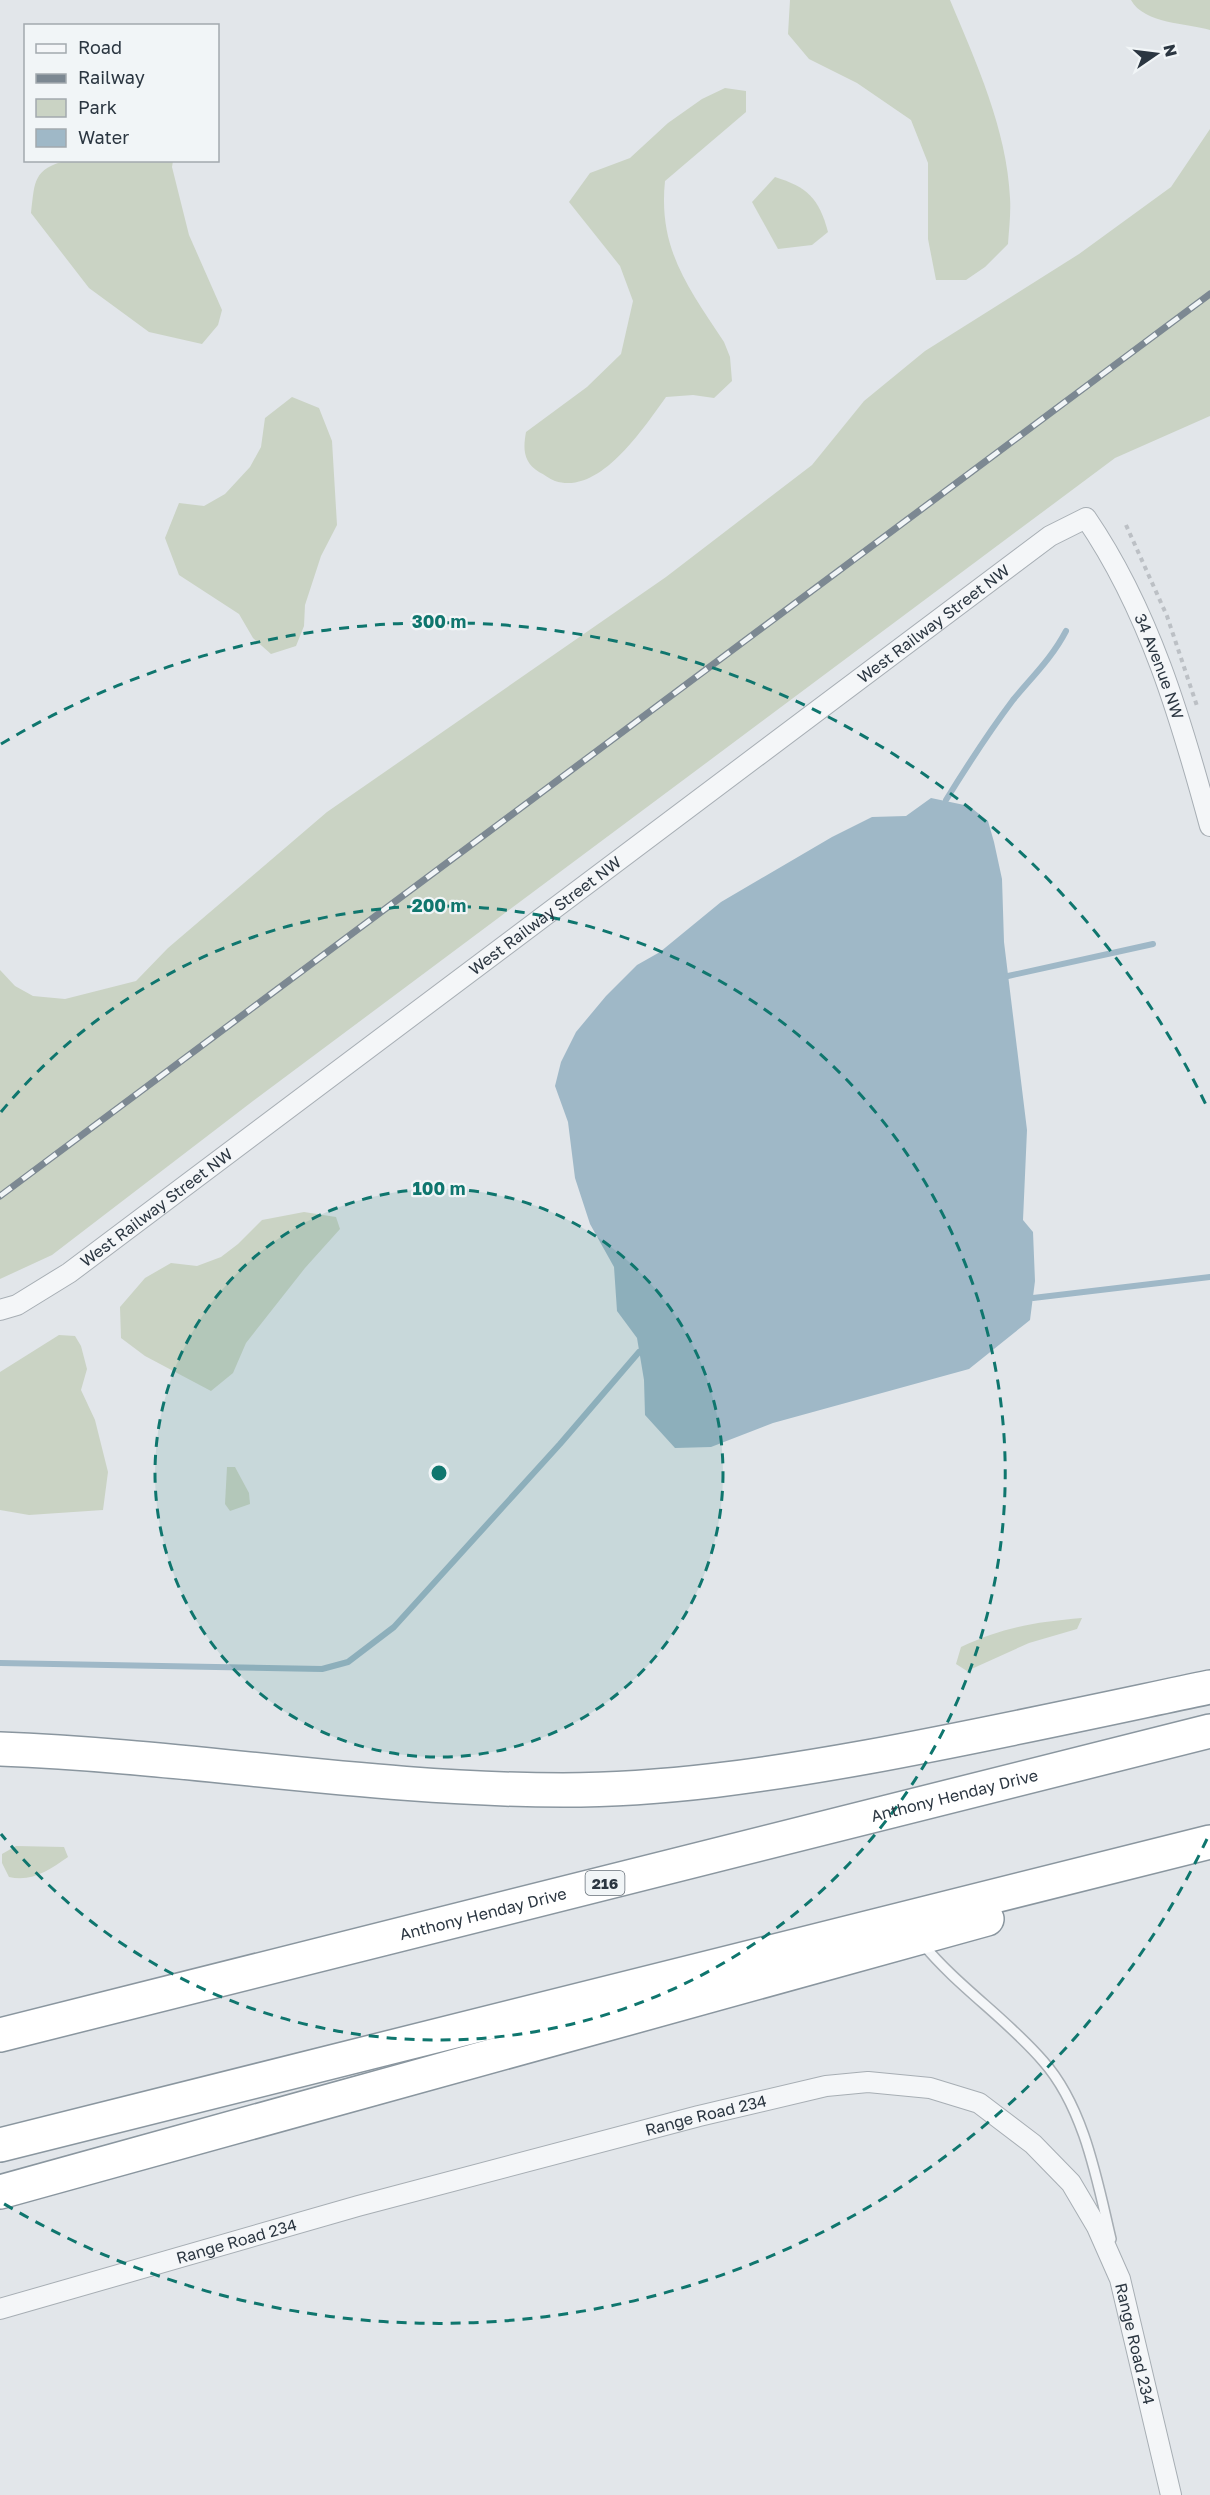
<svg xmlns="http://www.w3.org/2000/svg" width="1210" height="2495" font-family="'Golos Text',sans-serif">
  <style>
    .green { fill: #cad3c4 }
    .water { fill: #9fb8c7 }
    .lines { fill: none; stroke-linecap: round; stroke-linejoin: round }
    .stream { stroke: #9fb8c7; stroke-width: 6 }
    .service-casing { stroke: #a7aeb4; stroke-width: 12 }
    .minor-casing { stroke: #a7aeb4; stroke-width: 22 }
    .motorway-casing { stroke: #8a969f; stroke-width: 36 }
    .path { stroke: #bcc0c5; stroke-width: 4; stroke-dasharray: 4.5 4.5; stroke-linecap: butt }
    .service { stroke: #f4f6f8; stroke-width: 9 }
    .minor { stroke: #f4f6f8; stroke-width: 20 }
    .motorway { stroke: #fff; stroke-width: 33 }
    .rail-casing { stroke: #7c8892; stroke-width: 7 }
    .rail { stroke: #f1f5f7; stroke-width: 4.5; stroke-dasharray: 14; stroke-linecap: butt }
    .ring { fill: none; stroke: #0f766e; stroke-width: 3; stroke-dasharray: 10 8 }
    .labels { text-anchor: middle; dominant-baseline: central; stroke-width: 4.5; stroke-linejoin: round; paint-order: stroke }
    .shield { fill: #f1f5f7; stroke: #666f78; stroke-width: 1.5 }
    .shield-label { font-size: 15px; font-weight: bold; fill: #2b3641 }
    .street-label { font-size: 16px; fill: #2b3641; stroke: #f1f5f7 }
    .centre { fill: #0f766e; stroke: #f1f5f7; stroke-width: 3 }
    .ring-label { font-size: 18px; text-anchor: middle; font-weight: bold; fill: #0f766e; stroke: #f1f5f7; stroke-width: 4.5; stroke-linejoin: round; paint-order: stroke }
  </style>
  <rect width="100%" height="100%" fill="#e2e6ea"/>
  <g class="green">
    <path d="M790,0h160c26,62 57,130 60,198 1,15 -1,31 -2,46l-23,23 -19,13h-30l-8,-41v-76l-17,-43 -54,-37 -48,-24 -21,-25z"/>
    <path d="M1131,0h79v30c-23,-7 -66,-6 -79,-30z"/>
    <path d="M725,88l21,3v21l-81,69c-7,68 23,106 59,161l6,15 2,24 -18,17 -21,-3 -27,2c-22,30 -66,99 -111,84 -6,-2 -11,-7 -16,-9 -16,-10 -16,-23 -13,-40l61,-45 34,-33 12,-53 -13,-35 -51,-64 21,-29 40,-15 38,-35 34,-24z"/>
    <path d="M1210,129v287l-95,42 -862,643 -201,154 -52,24v-309l15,16 18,10 32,3 71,-18 32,-33 159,-136 339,-235 146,-112 52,-64 61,-50 154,-97 92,-67z"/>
    <path d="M67,160l106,1 -1,6 17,68 33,75 -4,15 -16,19 -53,-12 -60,-44 -58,-75c4,-33 2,-43 36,-53z"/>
    <path d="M775,177c32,10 44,21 53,55l-16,13 -34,4 -26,-47z"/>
    <path d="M292,397l27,11 13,33 5,84 -16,31 -16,49 -1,21 -8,20 -25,8 -18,-16 -14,-24 -60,-39 -14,-37 14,-35 25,3 21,-12 25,-27 11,-20 4,-29z"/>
    <path d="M304,1212l32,5 4,12 -35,39 -59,75 -13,30 -22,18 -66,-35 -24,-18 -1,-31 25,-29 26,-15 26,3 24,-9 17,-13 24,-24z"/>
    <path d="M59,1335l16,1 6,10 6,23 -6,21 14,30 13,52 -5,38 -74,5 -29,-5v-138z"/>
    <path d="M227,1467h8l14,26 1,11 -20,7 -5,-7z"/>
    <path d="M1082,1618l-5,11 -48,14 -62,28 -11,-7 5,-17c42,-20 75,-25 121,-29z"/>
    <path d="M16,1846l48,1 4,10c-19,13 -35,25 -59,20l-7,-14v-9z"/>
  </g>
  <path class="water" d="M931,798l38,8 19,15 6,21 8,37 2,63 23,188 -4,90 10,12 2,49 -5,39 -61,49 -196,54 -62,24 -36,1 -30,-33 -1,-35 -7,-42 -20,-27 -3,-44 -24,-43 -15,-46 -7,-56 -13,-36 6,-24 15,-30 30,-36 31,-31 23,-13 61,-50 111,-65 40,-20 34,-1z"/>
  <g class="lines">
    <g class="stream">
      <path d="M946,800c21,-34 43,-68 67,-100 19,-23 39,-42 53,-69"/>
      <path d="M1008,976l145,-32"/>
      <path d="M1033,1298l177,-21"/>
      <path d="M0,1663l322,6 26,-7 46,-35 166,-183 79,-92"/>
    </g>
    <g class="service-casing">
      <path id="service" d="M922,1943c36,44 84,75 121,118 41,46 54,119 68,178"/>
    </g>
    <g class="minor-casing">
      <g id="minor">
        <path id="s1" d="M0,1310l17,-5 52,-32 981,-737 36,-18c63,92 95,201 124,308"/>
        <path id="s2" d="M0,2309l358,-103 341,-90 127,-30 42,-4 62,6 49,15 54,41 38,39 26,44 23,52 51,216"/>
      </g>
    </g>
    <g class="motorway-casing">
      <g id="motorway">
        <path d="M0,1749c188,7 374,41 563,41 102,0 204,-15 304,-33 115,-21 229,-46 343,-70"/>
        <path id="s3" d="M0,2035l1210,-304"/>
        <path d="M0,2145l1210,-303"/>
        <path d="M0,2192l987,-273"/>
      </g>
    </g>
    <path class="path" d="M1126,525l41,91 31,93"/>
    <use href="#service" class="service"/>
    <use href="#minor" class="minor"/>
    <use href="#motorway" class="motorway"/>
    <g class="rail-casing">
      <path id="rail" d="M0,1196l1210,-902"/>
    </g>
    <use href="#rail" class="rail"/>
  </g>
  <circle cx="439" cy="1473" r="284" fill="#0f766e" fill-opacity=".12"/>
  <g class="ring">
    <circle cx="439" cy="1473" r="284"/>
    <path d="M1 1112A567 567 0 1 1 1 1834"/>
    <path d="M1207 1839A851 851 0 0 1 1 2202M1 744A851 851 0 0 1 1207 1107"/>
  </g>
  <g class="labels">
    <rect class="shield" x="585.5" y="1871" width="39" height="24" rx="4.5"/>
    <g class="shield-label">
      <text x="605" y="1883">216</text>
    </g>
    <g class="street-label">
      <text stroke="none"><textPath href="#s1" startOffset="1160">West Railway Street NW</textPath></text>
      <text stroke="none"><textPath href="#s1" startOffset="1512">34 Avenue NW</textPath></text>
      <text stroke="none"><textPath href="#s1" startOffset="674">West Railway Street NW</textPath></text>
      <text stroke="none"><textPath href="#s1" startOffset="188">West Railway Street NW</textPath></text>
      <text stroke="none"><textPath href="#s3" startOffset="984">Anthony Henday Drive</textPath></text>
      <text stroke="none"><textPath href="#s3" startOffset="498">Anthony Henday Drive</textPath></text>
      <text stroke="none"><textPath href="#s2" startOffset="732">Range Road 234</textPath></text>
      <text stroke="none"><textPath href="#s2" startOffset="246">Range Road 234</textPath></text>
      <text stroke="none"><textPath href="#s2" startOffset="1308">Range Road 234</textPath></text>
    </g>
  </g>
  <circle cx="439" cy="1473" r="9" class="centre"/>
  <g class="ring-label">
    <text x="439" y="628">300 m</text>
    <text x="439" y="912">200 m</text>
    <text x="439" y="1195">100 m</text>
  </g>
  <rect x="24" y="24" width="195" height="138" fill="#f1f5f7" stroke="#a2a9ae" stroke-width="1.5"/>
  <rect x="36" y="44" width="30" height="9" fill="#f4f6f8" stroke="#a2a9ae" stroke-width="1.5"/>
  <text x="78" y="54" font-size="18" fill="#2b3641">Road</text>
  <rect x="36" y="74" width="30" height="9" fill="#7c8892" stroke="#a2a9ae" stroke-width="1.5"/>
  <text x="78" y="84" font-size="18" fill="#2b3641">Railway</text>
  <rect x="36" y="99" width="30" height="18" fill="#cad3c4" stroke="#a2a9ae" stroke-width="1.5"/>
  <text x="78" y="114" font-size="18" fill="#2b3641">Park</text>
  <rect x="36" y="129" width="30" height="18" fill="#9fb8c7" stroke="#a2a9ae" stroke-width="1.5"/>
  <text x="78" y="144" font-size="18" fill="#2b3641">Water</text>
  <g transform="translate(1156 54) rotate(76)" stroke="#f1f5f7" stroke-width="4.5" paint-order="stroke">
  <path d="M0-4.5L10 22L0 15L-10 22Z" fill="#2b3641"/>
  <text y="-9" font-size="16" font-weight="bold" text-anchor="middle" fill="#2b3641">N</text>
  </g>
</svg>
